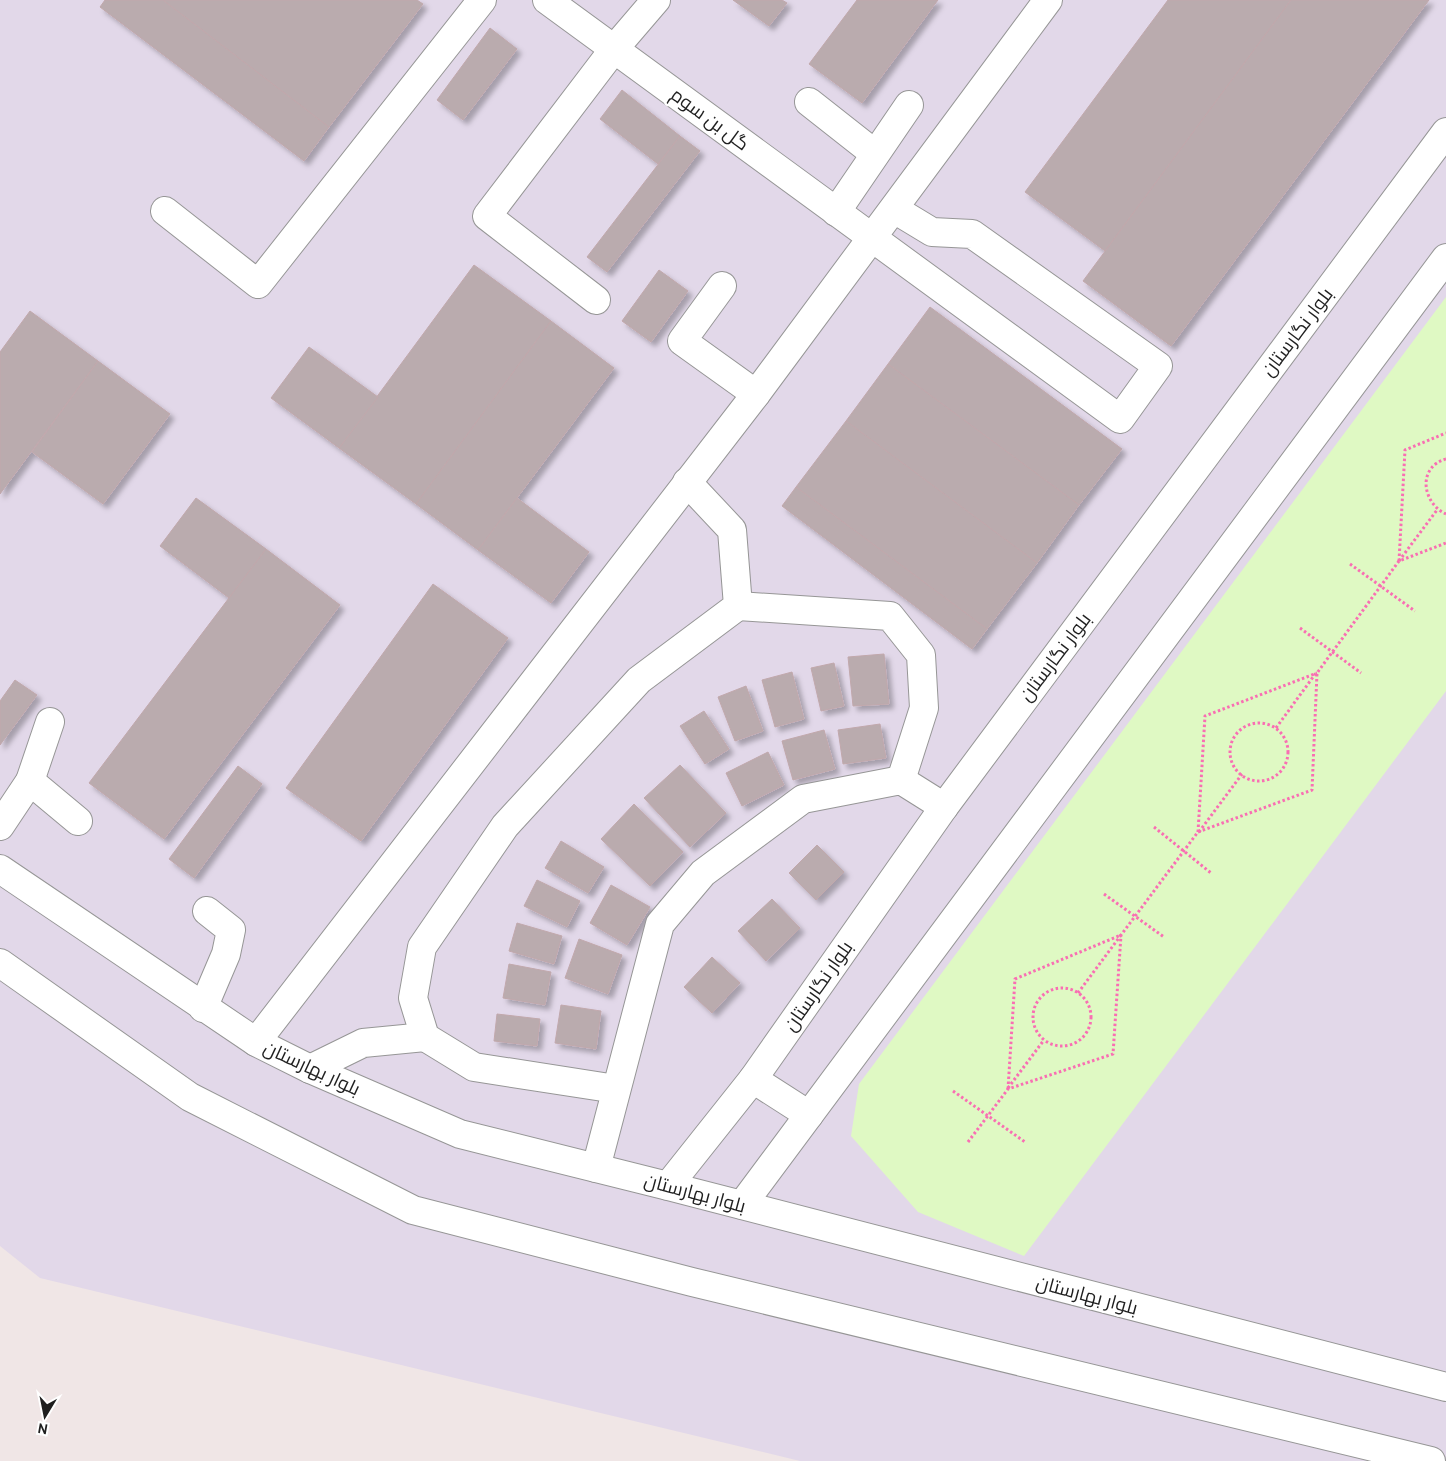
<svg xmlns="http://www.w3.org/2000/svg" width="1446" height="1461" font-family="Cabin,Cairo,sans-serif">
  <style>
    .industrial { fill: #e2d8e9 }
    .park { fill: #dff9c3 }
    .building { fill: #baabae; stroke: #c1a8ac; filter: url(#shadow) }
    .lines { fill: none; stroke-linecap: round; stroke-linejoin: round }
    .minor-casing { stroke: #969696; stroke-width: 30 }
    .path { stroke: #f96eb3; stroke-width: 3; stroke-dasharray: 2.5 2.5; stroke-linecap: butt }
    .minor { stroke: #fff; stroke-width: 28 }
    .labels { text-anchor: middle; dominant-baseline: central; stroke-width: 4.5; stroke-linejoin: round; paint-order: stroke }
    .street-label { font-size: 19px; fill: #1f1f1f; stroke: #fff }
  </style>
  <defs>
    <filter id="shadow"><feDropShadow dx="4.5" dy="4.5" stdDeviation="2.5" flood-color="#0004"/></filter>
  </defs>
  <rect width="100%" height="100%" fill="#f0e6e6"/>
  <path class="industrial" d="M0,0h1446v1461h-646l-760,-183 -40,-32z"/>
  <path class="park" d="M1446,297v394l-422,565 -106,-44 -67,-76 8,-52z"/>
  <g class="building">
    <path d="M105,0h58l166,127 -25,34 -204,-154z"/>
    <path d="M163,0h254l6,4 -94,123z"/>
    <path d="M733,0h49l5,3 -18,23z"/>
    <path d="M857,0h81l-76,103 -53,-39z"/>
    <path d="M1168,0h123l-186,251 -80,-59z"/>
    <path d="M1291,0h138l-258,346 -88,-65z"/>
    <path d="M490,28l27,21 -54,71 -26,-20z"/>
    <path d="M622,90l58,46 -22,28 -58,-45z"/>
    <path d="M680,136l20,15 -93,121 -20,-15z"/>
    <path d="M474,265l77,56 -135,183 -77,-56z"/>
    <path d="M659,270l29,21 -37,51 -29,-21z"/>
    <path d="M930,307l192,142 -43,56 -191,-141z"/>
    <path d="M30,311l68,50 -98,133v-142z"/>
    <path d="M551,321l63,47 -136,182 -62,-46z"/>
    <path d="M309,347l69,50 -39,51 -68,-50z"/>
    <path d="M98,361l72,53 -67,90 -71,-52z"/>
    <path d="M888,364l191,141 -42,58 -191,-142z"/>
    <path d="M846,421l191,142 -50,66 -191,-142z"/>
    <path d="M796,487l191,142 -15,20 -190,-143z"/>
    <path d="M196,498l70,51 -37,49 -69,-52z"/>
    <path d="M517,498l72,54 -38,51 -73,-53z"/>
    <path d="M266,549l74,56 -176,234 -75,-56z"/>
    <path d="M433,584l75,54 -147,203 -75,-53z"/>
    <path d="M884,654l5,50 -36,2 -5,-49z"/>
    <path d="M834,663l10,43 -23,5 -10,-43z"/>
    <path d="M792,672l12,47 -29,8 -13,-47z"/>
    <path d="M15,680l22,15 -37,50v-44z"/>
    <path d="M746,686l17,45 -28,10 -17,-44z"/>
    <path d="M704,711l25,38 -24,15 -25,-38z"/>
    <path d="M880,724l6,34 -43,6 -5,-34z"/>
    <path d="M824,730l11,39 -42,11 -11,-39z"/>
    <path d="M768,752l16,33 -42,21 -16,-33z"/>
    <path d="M680,765l46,48 -36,34 -46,-49z"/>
    <path d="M238,766l24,18 -68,94 -25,-19z"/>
    <path d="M634,804l49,48 -33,34 -49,-47z"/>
    <path d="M561,841l43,26 -16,26 -43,-25z"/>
    <path d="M817,845l27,27 -28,28 -27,-27z"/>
    <path d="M537,880l43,21 -13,26 -43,-21z"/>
    <path d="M611,885l39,22 -23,38 -37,-22z"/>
    <path d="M772,899l28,29 -34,33 -28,-30z"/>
    <path d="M517,923l45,13 -8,28 -45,-13z"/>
    <path d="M579,939l43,16 -14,39 -43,-16z"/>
    <path d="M712,957l28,26 -28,30 -28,-26z"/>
    <path d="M509,964l42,8 -6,33 -42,-7z"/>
    <path d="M561,1005l40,6 -5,38 -41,-6z"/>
    <path d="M497,1014l43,5 -3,27 -43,-5z"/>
  </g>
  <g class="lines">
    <g class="minor-casing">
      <g id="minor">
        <path d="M547,0l573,419 38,-53 -186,-132 -40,-2 -38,-23"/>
        <path d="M809,102l66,52"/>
        <path d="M165,211l93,73 224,-284"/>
        <path d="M836,212l73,-107"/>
        <path d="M722,286l-40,55 74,53"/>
        <path d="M596,300l-109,-84 127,-167 42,-49"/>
        <path d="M738,606l152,10 31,39 3,53 -23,72"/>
        <path d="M30,781l48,40"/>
        <path d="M0,826l30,-45 20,-59"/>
        <path d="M0,869l256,173 54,27 150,65 208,52 778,201"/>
        <path d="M0,963l190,134 223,113 279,72 739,179"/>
        <path d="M203,1008l23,-54 5,-24 -24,-19"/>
        <path d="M256,1042l500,-648 292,-394"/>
        <path d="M310,1069l53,-26 62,-6"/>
        <path d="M753,1079l56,36"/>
        <path d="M616,1089l-142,-22 -49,-30 -12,-39 9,-51 83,-121 134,-146 99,-74 -6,-76 -45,-48"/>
        <path d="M596,1168l64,-244 43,-51 100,-74 98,-19 43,27"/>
        <path d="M668,1186l85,-107 191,-272 502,-675"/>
        <path d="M742,1205l704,-947"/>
      </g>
    </g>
    <g class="path">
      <path d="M1446,459c-29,8 -24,44 0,55"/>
      <path d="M1399,561l6,-111 41,-17"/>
      <path d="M1399,561l38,-51"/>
      <path d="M1350,564l65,47"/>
      <path d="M1300,628l61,45"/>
      <circle cx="1259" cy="752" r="29"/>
      <path d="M1276,728l40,-55"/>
      <path d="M1154,827l57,46"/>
      <path d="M1198,832l7,-116 112,-43"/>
      <path d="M1199,832l43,-58"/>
      <path d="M1104,894l60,43"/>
      <circle cx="1062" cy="1017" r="29"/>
      <path d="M1078,993l43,-58"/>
      <path d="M1008,1088l36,-48"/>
      <path d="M1008,1089l7,-110 106,-44"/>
      <path d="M953,1091l72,51"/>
      <path d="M968,1142l40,-53 105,-35 8,-119 77,-103 114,-42 5,-117 82,-112 47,-18"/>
    </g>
    <use href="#minor" class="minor"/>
  </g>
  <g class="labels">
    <g class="street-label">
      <text transform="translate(710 119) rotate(36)">گل بن سوم</text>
      <text transform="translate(1297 332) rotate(-53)">بلوار نگارستان</text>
      <text transform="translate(1055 657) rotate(-53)">بلوار نگارستان</text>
      <text transform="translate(818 986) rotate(-55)">بلوار نگارستان</text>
      <text transform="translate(312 1068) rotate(25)">بلوار بهارستان</text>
      <text transform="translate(695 1193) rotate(15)">بلوار بهارستان</text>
      <text transform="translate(1087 1295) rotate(15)">بلوار بهارستان</text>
    </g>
  </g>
  <g transform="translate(45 1416) rotate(190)" stroke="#ffffff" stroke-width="4" paint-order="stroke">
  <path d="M0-4L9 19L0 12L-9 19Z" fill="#1f1f1f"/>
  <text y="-8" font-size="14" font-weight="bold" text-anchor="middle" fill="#1f1f1f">N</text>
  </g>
</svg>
